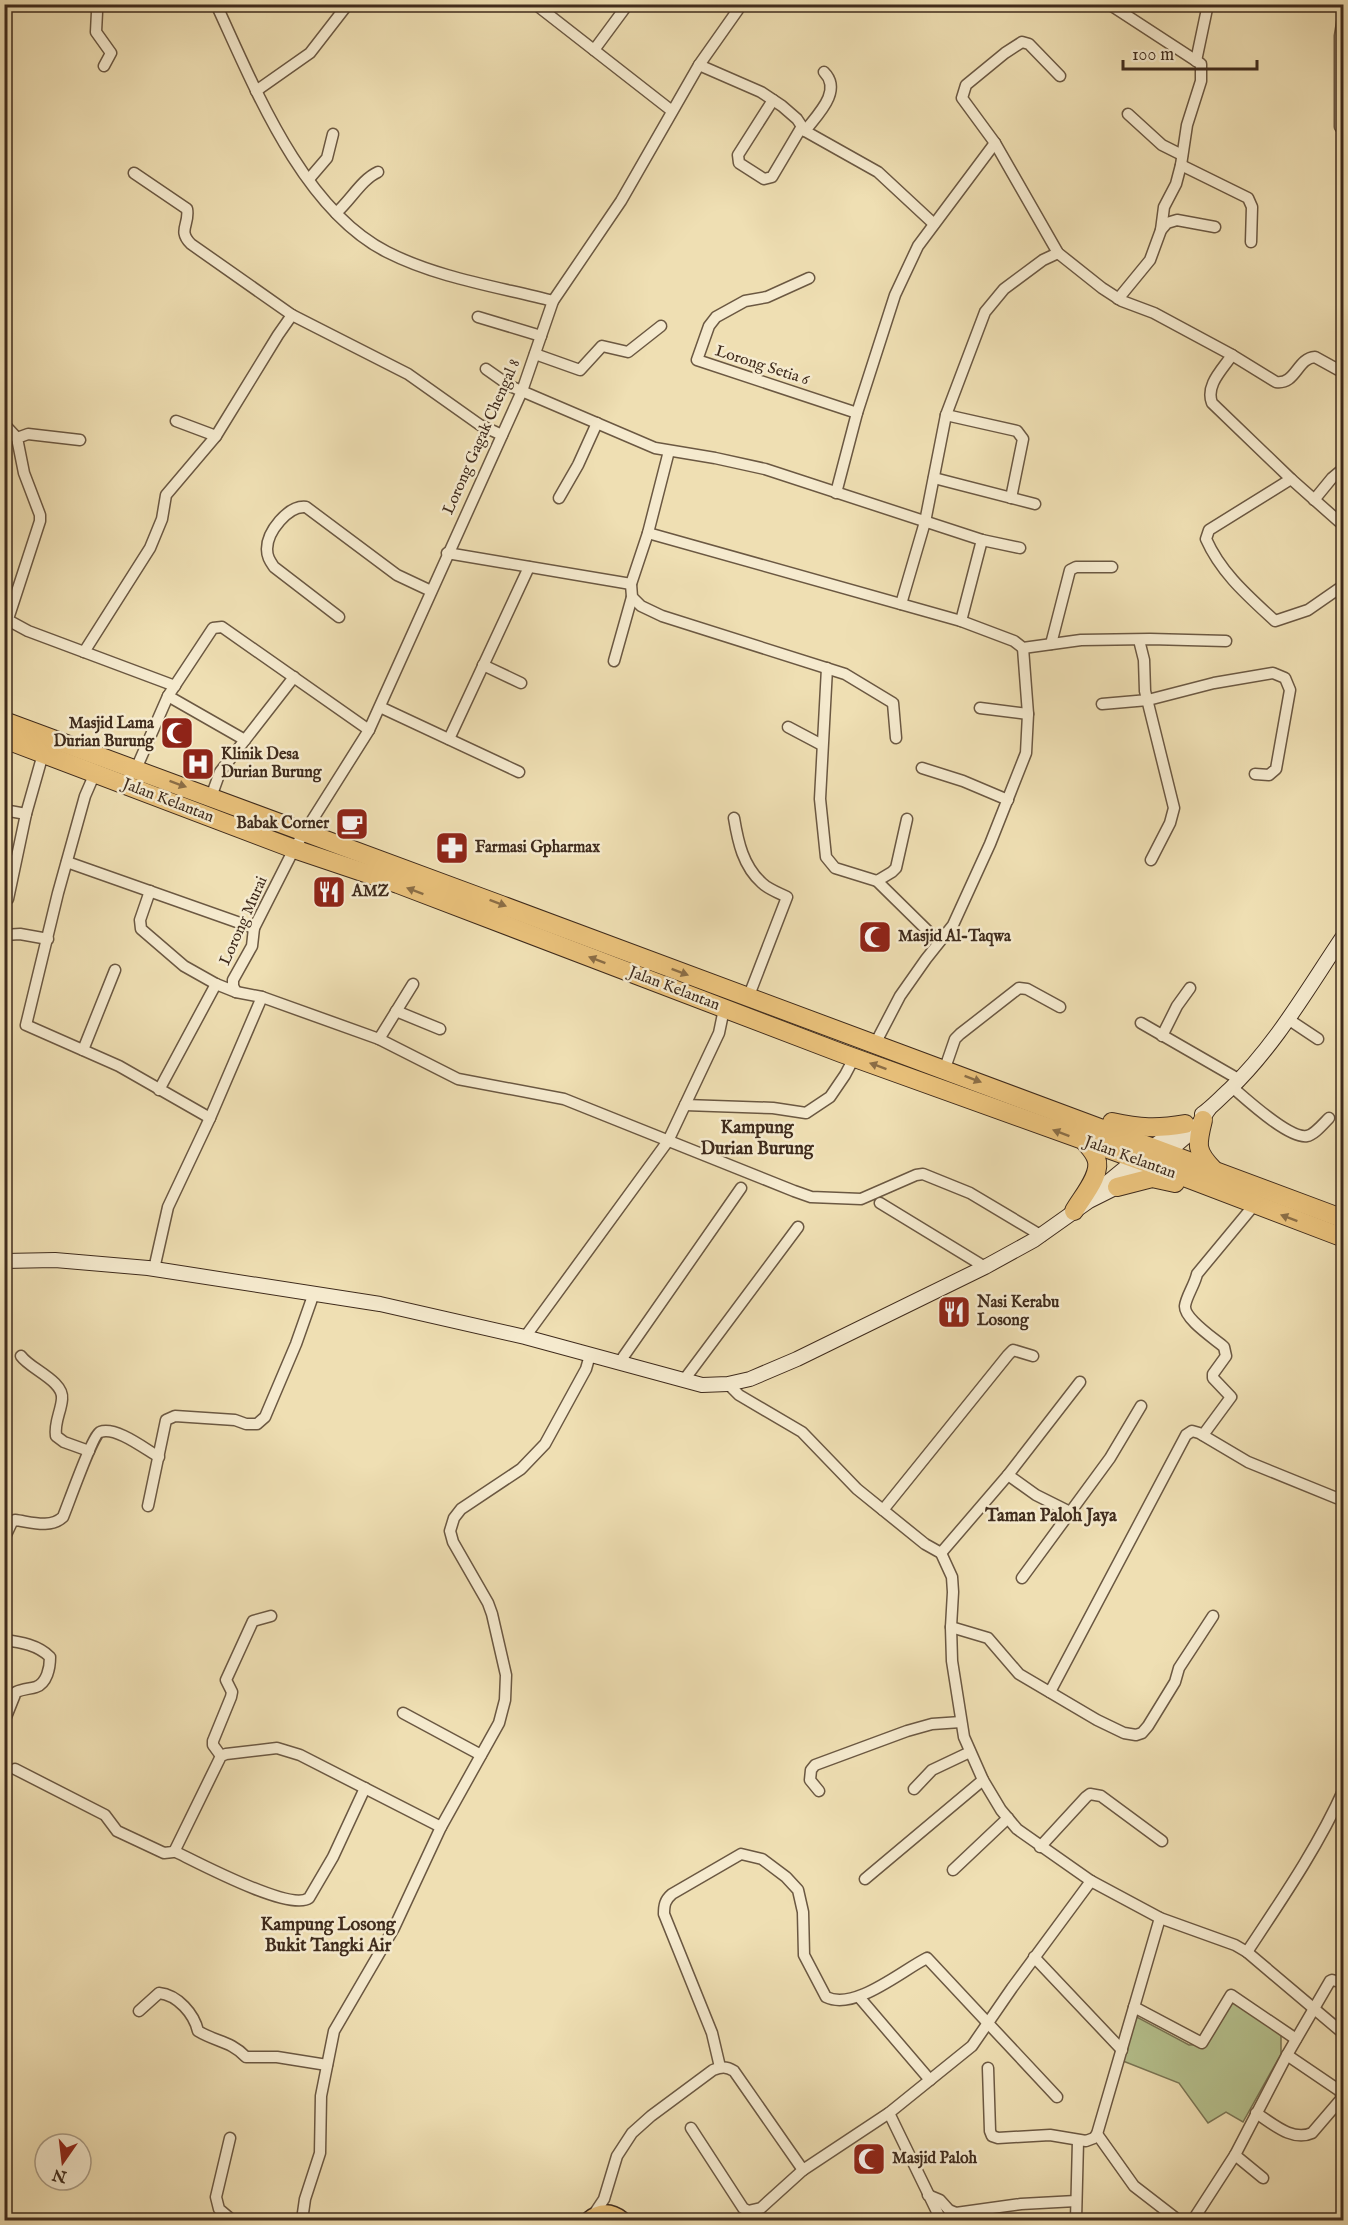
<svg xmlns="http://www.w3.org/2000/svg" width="1348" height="2225" font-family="'IM FELL English',serif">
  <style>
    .green { fill: #b6c28f; stroke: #7a7656; stroke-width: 1.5 }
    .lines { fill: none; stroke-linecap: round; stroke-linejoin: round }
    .street-casing { stroke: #6b5842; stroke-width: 13 }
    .secondary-casing { stroke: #3f2b1c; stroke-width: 16 }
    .primary-casing { stroke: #3f2b1c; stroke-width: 19 }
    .highway-casing { stroke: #3f2b1c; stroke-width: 20 }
    .street { stroke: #f5eace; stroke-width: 10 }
    .secondary { stroke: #f5eace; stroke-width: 14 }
    .primary { stroke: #e8c07a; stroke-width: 16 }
    .highway { stroke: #e8c07a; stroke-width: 18 }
    .oneway { fill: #8b6e46 }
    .labels { text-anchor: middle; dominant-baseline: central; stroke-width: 5; stroke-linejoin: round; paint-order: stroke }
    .street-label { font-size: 16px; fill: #3f2b1c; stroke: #f5eace }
    .poi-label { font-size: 16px; font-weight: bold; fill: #3f2b1c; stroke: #f5eace; text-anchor: start }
    .neighbourhood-label { font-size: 18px; font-weight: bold; fill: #3f2b1c; stroke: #f5eace }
  </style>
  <rect width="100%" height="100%" fill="#efdfb3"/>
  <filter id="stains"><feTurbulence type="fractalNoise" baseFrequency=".00333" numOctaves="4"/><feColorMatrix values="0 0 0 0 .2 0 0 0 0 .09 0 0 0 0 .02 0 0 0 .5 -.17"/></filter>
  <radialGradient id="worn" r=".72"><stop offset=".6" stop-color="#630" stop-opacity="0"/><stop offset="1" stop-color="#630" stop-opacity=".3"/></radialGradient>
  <path class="green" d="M1230,2000l51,33v21l-38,68 -17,-10 -18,11 -29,-40 -56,-22 12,-45 54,29 18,-1z"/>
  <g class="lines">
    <g class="street-casing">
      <g id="street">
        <path d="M95,4l2,8 -1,20 15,21 -7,13"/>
        <path d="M216,4c38,82 86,205 171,248 51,26 112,35 166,49"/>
        <path d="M535,4l137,107"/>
        <path d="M1109,4l92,60v17l-14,44 -6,40 -5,19 -12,23 -3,23"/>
        <path d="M594,50l34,-46"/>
        <path d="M1196,61l12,-57"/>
        <path d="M699,65l62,27 21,14 15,13 8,12 73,41 56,52"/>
        <path d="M1060,76l-31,-32 -7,-2 -17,11 -39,32 -4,13 33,45 63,110 44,35 20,13 32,12 78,42c-9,14 -27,30 -20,48l79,76 53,47"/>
        <path d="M256,91l54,-38 38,-49"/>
        <path d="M773,100l-35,55 1,8 25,16 8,-2 29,-49"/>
        <path d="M1128,114l34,31 20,10"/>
        <path d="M1340,127v-91l4,-25"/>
        <path d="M805,131c12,-16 38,-40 19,-59"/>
        <path d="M1181,165l67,33 4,9 -1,35"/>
        <path d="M134,173l53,36c3,16 -10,21 4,35l101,71"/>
        <path d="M309,179l18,-21 6,-24"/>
        <path d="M336,213c14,-12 26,-34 42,-41"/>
        <path d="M809,278l-42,19 -22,4 -29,16 -7,9 -12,34 160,53"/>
        <path d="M1118,299l32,-39 11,-30 6,-7 10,-3 38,7"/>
        <path d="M478,317l63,19"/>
        <path d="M535,354l45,16 22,-24 26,6 33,-26"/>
        <path d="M1232,355l44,27c20,3 21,-24 39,-25l29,16"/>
        <path d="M486,369l24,17 145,62 60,10 50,11 217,71 38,8"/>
        <path d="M946,415l71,16 6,8 -12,59"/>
        <path d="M176,421l40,15 62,-101 14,-20 116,59 72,51 22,10"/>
        <path d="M4,424l13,14"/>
        <path d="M669,451l-21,82 -17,51 1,13 9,9 21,10 183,58 48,29 3,35"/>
        <path d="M934,478l101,26"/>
        <path d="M1291,479l-82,51 -3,9c15,34 42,57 69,82l33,-11 36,-25"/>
        <path d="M836,493l21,-80 38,-118 23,-49 77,-103"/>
        <path d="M559,498l19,-33 19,-42"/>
        <path d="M1314,500l18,-22 12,-10"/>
        <path d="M648,533l313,88 53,20 9,7 58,-8 69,-1 76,2"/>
        <path d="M447,553l184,31"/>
        <path d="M901,604l24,-82 21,-107 39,-103 19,-23 39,-29 15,-7"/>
        <path d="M339,617l-65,-50c-4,-6 -7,-10 -7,-18 0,-17 21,-44 39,-42l91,68 34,16"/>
        <path d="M4,618l24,13 147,55"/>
        <path d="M8,619l32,-98v-6l-16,-42 -7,-35 11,-4 52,6"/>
        <path d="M961,621l21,-81"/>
        <path d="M1139,640l5,20 1,31 29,117 -4,15 -19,37"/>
        <path d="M1051,644l19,-74 6,-3h36"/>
        <path d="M84,652l66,-104 12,-29 4,-24 50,-59"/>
        <path d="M614,661l18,-64"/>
        <path d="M483,665l38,18"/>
        <path d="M827,668l-7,131 6,58 9,11 42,13 62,61"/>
        <path d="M168,696l77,44"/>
        <path d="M1102,704l46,-4 66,-17 59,-10 12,5 5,12 -14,79 -7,6 -14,-1"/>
        <path d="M380,707l139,65"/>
        <path d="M980,708l48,6"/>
        <path d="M788,727l34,18"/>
        <path d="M449,739l80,-172"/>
        <path d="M922,768l41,13 45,19"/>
        <path d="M136,769l32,-73 45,-68 9,-1 147,103"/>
        <path d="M95,773l-10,23 -27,97 -32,132 93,41 91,52"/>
        <path d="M211,797l9,-25 74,-95"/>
        <path d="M4,810l22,4"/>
        <path d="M734,818c4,24 9,48 28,65 6,6 17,10 25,14l-39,101"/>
        <path d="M67,862l187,66"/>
        <path d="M877,881l15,-9 4,-4 11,-49"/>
        <path d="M150,891l-10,29 1,9 43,37 32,18 20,8 26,5 117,42 79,40 106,20 230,92 17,6 50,2 55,-24 7,-1 47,19 72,43"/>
        <path d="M4,898l4,1 18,-85 17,-60"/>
        <path d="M4,935l16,-1 28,5"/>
        <path d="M236,992l-3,-6v-6l19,-34 2,-18 40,-79 75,-119 153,-339 31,-90 68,-100 78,-136 43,-61"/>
        <path d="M396,1011l44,18"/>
        <path d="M1288,1019l30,20"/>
        <path d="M1141,1023l99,57"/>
        <path d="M1162,1036l15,-30 13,-18"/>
        <path d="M379,1039l34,-55"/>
        <path d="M875,1044l25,-48 26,-37 27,-34 37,-81 36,-91 2,-39 -5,-66"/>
        <path d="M83,1050l32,-80"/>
        <path d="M945,1068l10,-29 5,-5 59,-46 8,1 33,18"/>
        <path d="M1232,1087c14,12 57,52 75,49 7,-1 16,-12 22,-18"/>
        <path d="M159,1090l57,-106"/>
        <path d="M685,1105l88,3 33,5 24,-16 15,-22 9,-17"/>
        <path d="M880,1203l105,64"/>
        <path d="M154,1269l14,-62 42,-89 52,-121"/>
        <path d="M525,1337l143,-196 51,-108 5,-24"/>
        <path d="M21,1356c9,13 43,25 41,43 -1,13 -8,23 -6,37l8,6 25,9"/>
        <path d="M619,1363l122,-175"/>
        <path d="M684,1380l114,-153"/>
        <path d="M728,1384l11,11 63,37 55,57 68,55 16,9 11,24 1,15 -2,35 1,34 12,76 19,43 18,30 16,19 74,52 69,37 75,27 12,7 97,82"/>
        <path d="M1203,1435l28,-38 -18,-19v-4l13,-18 -2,-9c-9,-8 -40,-28 -39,-41 1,-9 10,-22 12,-32l58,-70"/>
        <path d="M1008,1475l28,20 36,18"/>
        <path d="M148,1506l18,-86 9,-4 60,4 11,4h11l8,-7 31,-73 18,-51"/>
        <path d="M883,1510l125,-155 5,-5 20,6"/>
        <path d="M4,1539l8,-17 3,-2c16,2 35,9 48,-3 5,-12 30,-83 37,-85 16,-6 45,17 59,25"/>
        <path d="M941,1553l67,-78 72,-93"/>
        <path d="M1022,1578l88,-120 31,-52"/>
        <path d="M951,1627l37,11 31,36 78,46 27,13 12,2 6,-2 6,-7 27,-44 4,-14 34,-52"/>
        <path d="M4,1640c17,2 34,5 46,17 0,11 -3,26 -14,30 -7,2 -13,2 -20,5l-12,30"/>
        <path d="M1050,1692l136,-257 6,-4 7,2 49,29 96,39"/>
        <path d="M403,1713l78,42"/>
        <path d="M221,1756l-8,-11v-4l18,-44 1,-5 -6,-12 27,-59 18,-5"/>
        <path d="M15,1769l90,46 12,16 47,22 9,-1 2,-2 46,-94 5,-2 51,-6 23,7 141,72"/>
        <path d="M914,1789l18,-19 38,-18"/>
        <path d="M819,1791l-9,-11 1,-10 4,-5 92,-34 25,-7 29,-2"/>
        <path d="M1040,1847l46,-50 4,-3 11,2 61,45"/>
        <path d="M174,1851c23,11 116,61 135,47l24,-41 32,-69"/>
        <path d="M953,1870l55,-52"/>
        <path d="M865,1879l118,-99"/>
        <path d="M1247,1952c35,-53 71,-105 97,-163"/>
        <path d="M1034,1957l88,93"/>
        <path d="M859,1997l71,83"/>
        <path d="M1134,2007l68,36 29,-48 65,44"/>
        <path d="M139,2011l20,-18c19,2 35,21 39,38 18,11 33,10 48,26h31l50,8"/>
        <path d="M720,2067l-8,-34 -48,-119c0,-9 1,-14 8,-20l69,-40 21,5 24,18 12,13 5,22 1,43 22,42c29,14 75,-26 101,-39l130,139"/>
        <path d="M988,2068l2,63 2,5 6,2 52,-3 36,6 8,-3 3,-4 63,-216"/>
        <path d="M889,2113l52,107"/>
        <path d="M1256,2113c16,10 36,29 56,20l30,-35 -2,-7 -53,-36"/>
        <path d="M691,2128l52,80 5,3 13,-3 42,-38"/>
        <path d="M1097,2134l37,52 44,34"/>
        <path d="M230,2138l-14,59 3,12 13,11"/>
        <path d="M1235,2155l28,23"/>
        <path d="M928,2195l12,5 9,10 7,3 65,-9 55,-3"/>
        <path d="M592,2217l12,-18 13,-43 15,-23 19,-17 62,-46c8,-3 13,-4 21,1l69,99 86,-57 83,-67 40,-58 79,-107"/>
        <path d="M302,2220l3,-21 15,-46 1,-57 13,-65 60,-103 47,-101 58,-104 6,-23 1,-25 -14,-61 -4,-11 -35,-61 -3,-11 4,-13 7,-9 60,-40 24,-25 41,-75 4,-14"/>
        <path d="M1076,2220l2,-79"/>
        <path d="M1193,2220l42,-65 52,-100 43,-74 2,-1 12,3"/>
      </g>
    </g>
    <g class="secondary-casing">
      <g id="secondary">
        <path d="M1202,1114c10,-7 18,-16 27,-24 47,-45 79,-102 115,-155"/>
        <path d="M1096,1192l40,-33 47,-34"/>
        <path d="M4,1261l51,-1 93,8 232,36 145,33 177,48 26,-1 22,-5 47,-20 188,-92 49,-27 55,-39 28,-14 50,-34 29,-25 13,-19"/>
      </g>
    </g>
    <g class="primary-casing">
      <path id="primary" d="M589,2220c11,-9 22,-9 33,0"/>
    </g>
    <g class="highway-casing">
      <g id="highway">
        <path d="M4,721c447,165 894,331 1340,498"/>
        <path d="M4,739l290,110 104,35 443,169 309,111 194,74"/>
        <path d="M1203,1120c-6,24 -8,31 10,49"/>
        <path d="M1112,1122c28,6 45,7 73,2"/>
        <path d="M1117,1187l35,-9 23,5"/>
        <path d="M1074,1211c7,-13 29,-37 22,-53 -2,-6 -7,-11 -11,-16"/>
      </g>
    </g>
    <use href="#street" class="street"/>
    <use href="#secondary" class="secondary"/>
    <use href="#primary" class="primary"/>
    <use href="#highway" class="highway"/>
  </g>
  <defs><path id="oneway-solid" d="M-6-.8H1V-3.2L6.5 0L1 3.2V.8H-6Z" transform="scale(1.5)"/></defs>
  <g class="oneway">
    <use href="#oneway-solid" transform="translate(178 784) rotate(20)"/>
    <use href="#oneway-solid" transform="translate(415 891) rotate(-159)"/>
    <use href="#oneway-solid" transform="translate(498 903) rotate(21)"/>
    <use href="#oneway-solid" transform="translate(597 960) rotate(-159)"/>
    <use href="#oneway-solid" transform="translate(680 972) rotate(21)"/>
    <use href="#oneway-solid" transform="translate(878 1066) rotate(-160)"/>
    <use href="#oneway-solid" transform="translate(973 1079) rotate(21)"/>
    <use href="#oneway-solid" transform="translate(1061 1133) rotate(-159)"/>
    <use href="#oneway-solid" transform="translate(1289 1218) rotate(-159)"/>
  </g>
  <defs>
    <g id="mosque-square" transform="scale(1.725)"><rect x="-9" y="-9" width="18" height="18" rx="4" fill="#8f2418" stroke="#f5eace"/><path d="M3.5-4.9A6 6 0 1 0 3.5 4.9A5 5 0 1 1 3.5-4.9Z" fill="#fff"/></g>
    <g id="hospital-square" transform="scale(1.725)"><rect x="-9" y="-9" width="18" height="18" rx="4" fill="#8f2418" stroke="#f5eace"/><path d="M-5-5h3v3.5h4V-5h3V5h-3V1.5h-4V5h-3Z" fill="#fff"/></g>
    <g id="cafe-square" transform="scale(1.725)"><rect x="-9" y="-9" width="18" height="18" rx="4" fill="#8f2418" stroke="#f5eace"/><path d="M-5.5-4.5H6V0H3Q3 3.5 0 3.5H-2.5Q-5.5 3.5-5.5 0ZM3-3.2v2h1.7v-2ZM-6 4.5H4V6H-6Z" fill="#fff"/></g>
    <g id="pharmacy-square" transform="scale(1.725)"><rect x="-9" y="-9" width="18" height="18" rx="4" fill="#8f2418" stroke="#f5eace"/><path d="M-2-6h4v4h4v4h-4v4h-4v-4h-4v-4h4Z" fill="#fff"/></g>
    <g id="restaurant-square" transform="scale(1.725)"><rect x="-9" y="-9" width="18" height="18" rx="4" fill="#8f2418" stroke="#f5eace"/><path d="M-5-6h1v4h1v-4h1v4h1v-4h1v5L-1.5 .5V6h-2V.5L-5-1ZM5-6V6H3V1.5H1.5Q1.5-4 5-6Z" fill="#fff"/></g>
  </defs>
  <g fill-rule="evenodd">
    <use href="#mosque-square" x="177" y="733"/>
    <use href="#hospital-square" x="198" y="764"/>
    <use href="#cafe-square" x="352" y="824"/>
    <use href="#pharmacy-square" x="452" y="848"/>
    <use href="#restaurant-square" x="329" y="892"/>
    <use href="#mosque-square" x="875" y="937"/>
    <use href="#restaurant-square" x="954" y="1312"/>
    <use href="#mosque-square" x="869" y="2159"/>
  </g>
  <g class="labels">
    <g class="street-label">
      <text transform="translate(762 366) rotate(18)">Lorong Setia 6</text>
      <text transform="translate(482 437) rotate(-66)">Lorong Gagak Chengal 8</text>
      <text transform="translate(168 801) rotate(21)">Jalan Kelantan</text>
      <text transform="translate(244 921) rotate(-66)">Lorong Murai</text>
      <text transform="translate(674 989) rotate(21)">Jalan Kelantan</text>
      <text transform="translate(1130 1158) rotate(20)">Jalan Kelantan</text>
    </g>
    <g class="poi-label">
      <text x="154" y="724" text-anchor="end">Masjid Lama<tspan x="154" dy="18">Durian Burung</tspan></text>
      <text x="221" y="755">Klinik Desa<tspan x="221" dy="18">Durian Burung</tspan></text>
      <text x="329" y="824" text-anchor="end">Babak Corner</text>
      <text x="475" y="848">Farmasi Gpharmax</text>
      <text x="352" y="892">AMZ</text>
      <text x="898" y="937">Masjid Al-Taqwa</text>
      <text x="977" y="1303">Nasi Kerabu<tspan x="977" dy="18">Losong</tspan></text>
      <text x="892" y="2159">Masjid Paloh</text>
    </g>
    <g class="neighbourhood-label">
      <text x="757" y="1128">Kampung<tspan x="757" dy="21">Durian Burung</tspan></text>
      <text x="1051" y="1516">Taman Paloh Jaya</text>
      <text x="328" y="1925">Kampung Losong<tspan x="328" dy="21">Bukit Tangki Air</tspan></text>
    </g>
  </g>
  <rect width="1348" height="2225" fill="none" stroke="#efdfb3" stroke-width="24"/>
  <rect x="6" y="6" width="1336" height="2213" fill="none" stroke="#3f2b1c" stroke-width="3"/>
  <rect x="12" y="12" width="1324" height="2201" fill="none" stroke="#3f2b1c" stroke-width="1.5"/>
  <g transform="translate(63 2162) rotate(194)"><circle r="28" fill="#f5eace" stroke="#ac9e87" stroke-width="1.5"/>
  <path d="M0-4.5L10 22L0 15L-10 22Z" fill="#8f2418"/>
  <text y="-9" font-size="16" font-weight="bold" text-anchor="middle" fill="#3f2b1c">N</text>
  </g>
  <path d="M1123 60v9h134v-9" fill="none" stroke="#3f2b1c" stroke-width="3"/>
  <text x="1132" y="60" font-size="18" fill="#3f2b1c" stroke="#f5eace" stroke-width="4.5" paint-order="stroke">100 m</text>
  <rect width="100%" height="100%" filter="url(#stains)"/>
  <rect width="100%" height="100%" fill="url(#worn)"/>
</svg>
